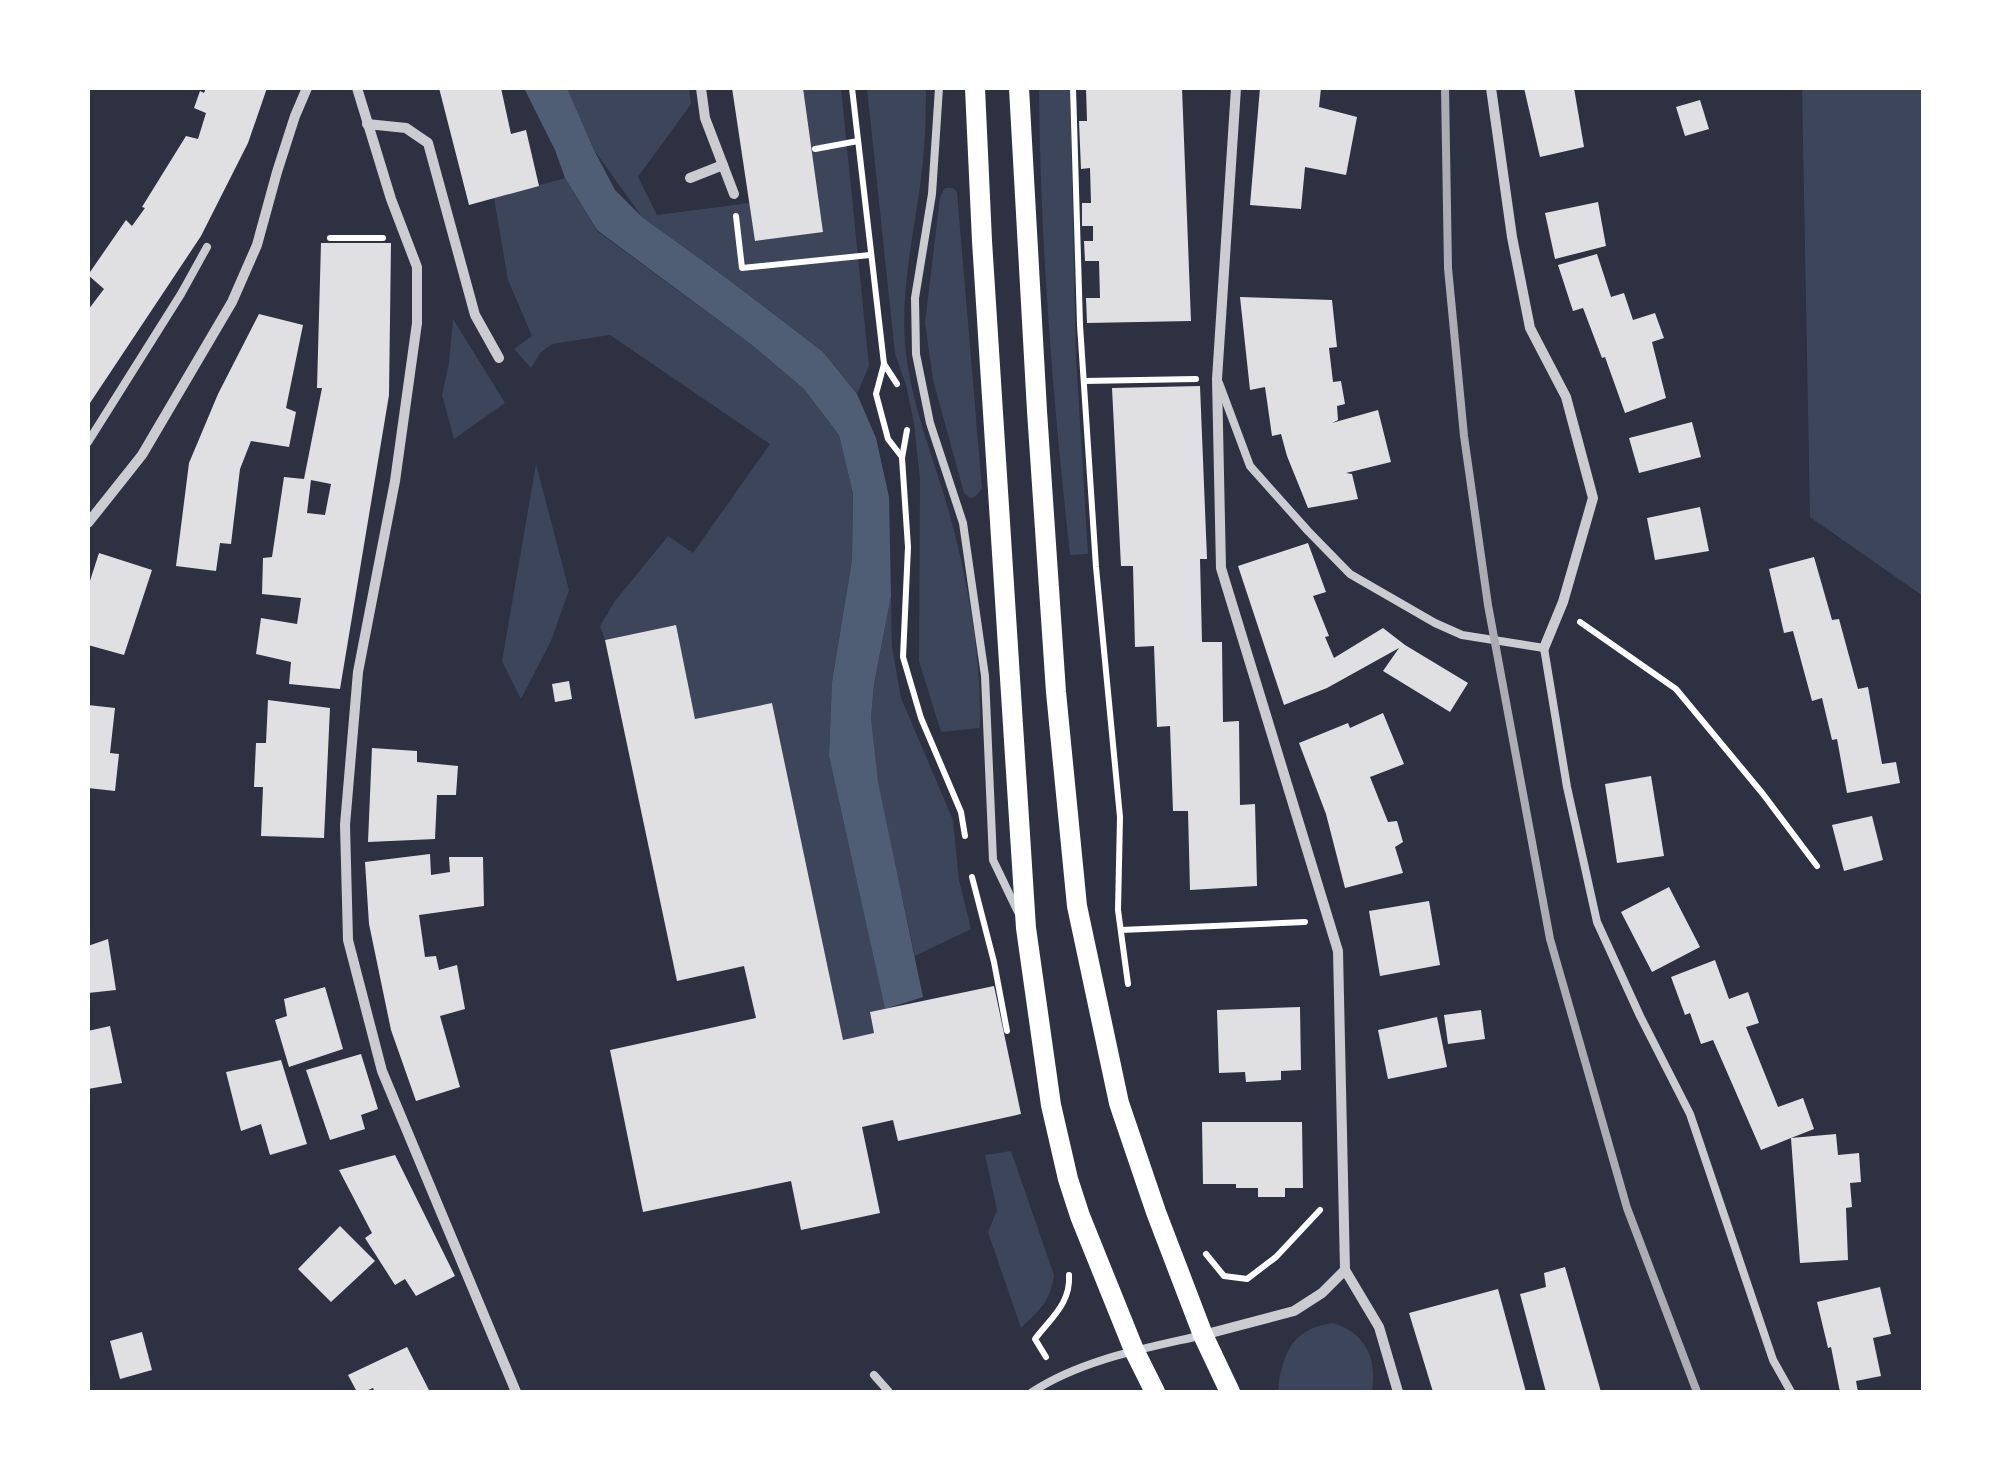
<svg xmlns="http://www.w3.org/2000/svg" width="2011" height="1480" font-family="'PT Sans',sans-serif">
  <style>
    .green { fill: #3c4559 }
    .water { fill: #4f5d75 }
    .building { fill: #e0e0e3; fill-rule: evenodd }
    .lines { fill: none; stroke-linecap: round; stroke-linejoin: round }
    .path { stroke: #fff; stroke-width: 6 }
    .service { stroke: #caccd0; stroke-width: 8 }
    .minor { stroke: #caccd0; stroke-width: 10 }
    .secondary { stroke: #fff; stroke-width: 20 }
    .rail { stroke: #abadb3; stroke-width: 8 }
  </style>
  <rect width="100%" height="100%" fill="#2d3142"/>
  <g class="green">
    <path d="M567,88h122l2,16 -53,73 19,38 92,-12 7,38 67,-10 -20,-143h38l28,278 -12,28 -34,-42 -98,-75 -83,-60 -48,-67z"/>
    <path d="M867,88h59c0,30 -1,61 -5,91 -8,61 -23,121 -14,182 8,56 31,108 45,162 17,64 30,140 28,205l-39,4 -22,-71 1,-181 -6,-57 -8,-38 -11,-31z"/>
    <path d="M1039,88h31l6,269 12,197 -18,1c-17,-155 -30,-311 -31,-467z"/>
    <path d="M1802,88h121v508l-113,-79z"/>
    <path d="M565,178l32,53 155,114 52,44 35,46 14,59 -1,66 -20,122 -3,74 56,253 -15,3 4,21 -31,7 -71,-337 -77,16 -20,-94 -70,15 -5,-14 15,-25 53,-65 25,17 77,-109 -160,-109 -58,9 -12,9 -9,15 -17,-19 18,-13 -24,-56 -14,-82z"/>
    <path d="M945,188h8l4,4 25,297 -7,8 -5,1 -6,-5 -31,-113 -8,-57 15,-126z"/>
    <path d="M453,319l52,84 -51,36 -12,-44 7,-32z"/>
    <path d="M536,464l33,126 -18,51 -30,58 -19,-38z"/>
    <path d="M891,596l1,51 9,51 52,122 6,60 12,49 -56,27 -38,-174 -6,-64 3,-34z"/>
    <path d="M1011,1151l43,124c-4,28 -14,34 -33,53l-33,-96 9,-22 -12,-55z"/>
    <path d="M1333,1323c34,11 44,36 39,69h-93c-1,-9 0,-14 3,-24 7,-28 22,-41 51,-45z"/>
  </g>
  <path class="water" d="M524,88h43l27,62 21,40 27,27 83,60 98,75 34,42 19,44 13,59 2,99 -17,88 -3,34 7,64 45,215 -38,12 -56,-253 3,-74 20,-122 1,-66 -14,-59 -35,-46 -52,-44 -155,-115 -32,-52 -10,-28z"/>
  <g class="building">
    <path d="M206,88h61l-19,55 -47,93 -113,170v-96l16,-21 -16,-14 38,-55 6,6 13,-18 -3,-1 44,-71 12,3 8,-26 -12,-5 6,-17 4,2z"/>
    <path d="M439,88h62l10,46 15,-4 13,56 -70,19z"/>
    <path d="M732,88h71l20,144 -68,9z"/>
    <path d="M1086,88h96l9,233 -104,2 -1,-25h14l-1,-37h-14l-1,-20h9v-15h-11v-23h9l-1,-35 -9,1 -2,-48h8z"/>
    <path d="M1260,88h61l-2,19 38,10 -11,58 -41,-8 -4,42 -51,-4z"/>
    <path d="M1524,88h50l10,59 -44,10z"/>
    <path d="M1700,100l9,29 -24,7 -9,-29z"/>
    <path d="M1598,202l8,44 -51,13 -10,-46z"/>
    <path d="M321,243h70l-2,152 -49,294 -51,-5 2,-22 -35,-8 5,-36 36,6 4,-26 -39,-4 1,-36 9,-1 12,-80 20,2 18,-91h-5zM311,480l20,4 -6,31 -18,-2z"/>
    <path d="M1597,254l14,43 13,-4 9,27 22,-7 9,25 -12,4 14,56 -41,15 -20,-56 -3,1 -19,-50 -10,3 -15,-46z"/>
    <path d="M1240,297l92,3 5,47 -8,1 4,34 8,-1 4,23 -8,2 1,14 -6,3 46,-13 13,52 -45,11 6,1 6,25 -50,9 -21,-52 -6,-22 -9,2 -7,-49 -15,3z"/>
    <path d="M259,314l44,11 -17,83 10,4 -7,35 -38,-6 -11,28 -9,75 -11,-1 -4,28 -40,-5 13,-103 29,-69z"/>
    <path d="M1200,386l7,173h-7l2,83h20l1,80 16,-1 1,84 15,-1 2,82 -67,4 -2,-79h-15l-3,-85 -13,1 -3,-81 -19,1 -2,-81h-12l-9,-178z"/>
    <path d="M1692,422l9,35 -62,16 -10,-35z"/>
    <path d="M1700,507l9,44 -54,9 -8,-42z"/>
    <path d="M1308,543l18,49 -13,4 16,40 -4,1 9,21 49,-30 22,17 63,38 -18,29 -67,-41 16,-23 -72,40 -43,17 -46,-139z"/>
    <path d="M99,553l53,17 -28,85 -36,-10v-58z"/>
    <path d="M1814,557l18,63 7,-1 19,70 10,-2 14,77 14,-2 4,21 -53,10 -10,-54 -5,1 -10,-42 -10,3 -19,-70 -9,2 -15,-64z"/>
    <path d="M676,625l19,94 77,-16 71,337 31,-7 -4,-21 124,-26 27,128 -123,27 -5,-21 -31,7 18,86 -79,17 -10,-49 -148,31 -33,-162 146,-32 -12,-52 -67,15 -72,-341z"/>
    <path d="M569,681l3,18 -17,3 -3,-18z"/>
    <path d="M268,700l62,8 -6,130 -63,-2 2,-49h-9l2,-44h10z"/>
    <path d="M88,705l27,3 -5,45 9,1 -4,37 -27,-3z"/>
    <path d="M1383,713l21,51 -34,13 18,45 9,-1 6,21 -8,5 8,26 -58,15 -19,-74 -27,-71 49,-20 2,5z"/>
    <path d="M372,748l45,3v11l41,4 -2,29h-19l-2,44 -67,3z"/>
    <path d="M1651,776l13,80 -47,7 -12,-79z"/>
    <path d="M1872,816l11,44 -39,11 -12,-46z"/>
    <path d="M430,854l1,21 19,-3 -1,-15h34l1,49 -65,9 6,42 11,-1 3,14 18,-5 8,44 -25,7 20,71 -44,14 -25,-71 -22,-106 -4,-62z"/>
    <path d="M1669,887l31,60 -48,25 -31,-60z"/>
    <path d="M1429,901l11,64 -60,11 -11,-65z"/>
    <path d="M108,939l8,51 -28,3v-47z"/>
    <path d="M1715,960l14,39 19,-7 11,31 -13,4 32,80 25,-9 11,31 -23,9 45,-4 2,21 21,-2 2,29 -11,1 2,24 -6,1 2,52 -48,3 -9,-125 -30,12 -48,-110 -12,4 -11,-31 -5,2 -14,-38z"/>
    <path d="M325,987l18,62 -54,18 -14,-47 12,-4 -3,-17z"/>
    <path d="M1300,1007l1,63 -20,1v9l-35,2 -1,-10 -26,1 -2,-63z"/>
    <path d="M1481,1010l4,29 -37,5 -4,-29z"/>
    <path d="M1437,1017l10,50 -59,12 -10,-49z"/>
    <path d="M110,1026l12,57 -34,6v-58z"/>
    <path d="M361,1054l17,55 -17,6 4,14 -35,11 -24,-70z"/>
    <path d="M281,1060l26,84 -37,11 -9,-31 -20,7 -15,-59z"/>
    <path d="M1202,1122h100l1,66h-18v9h-27v-9h-22v-4h-33z"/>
    <path d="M395,1155l60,121 -39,20 -11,-17 -10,6 -30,-47 7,-5 -33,-63z"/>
    <path d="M340,1226l35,35 -44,41 -33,-33z"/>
    <path d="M1565,1267l36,125h-55l-26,-98 26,-7 -2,-14z"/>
    <path d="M1880,1287l11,47 -18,4 8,38 -25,5 2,11h-18l-9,-45 -3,1 -11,-46z"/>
    <path d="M1498,1289l28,103h-93l-24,-79z"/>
    <path d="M142,1332l10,38 -32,9 -10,-38z"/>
    <path d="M407,1347l23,45h-55l-2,-4 -9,4h-7l-9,-17z"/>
  </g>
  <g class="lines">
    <g class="path">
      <path d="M852,88l32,276 -8,30 12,45 14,18"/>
      <path d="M1073,88l7,237 16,242 24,250 -2,93 10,74"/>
      <path d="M815,149l43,-8"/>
      <path d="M736,216l6,52 128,-13"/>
      <path d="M330,238h53"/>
      <path d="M884,364l13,20"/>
      <path d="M1084,381l112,-2"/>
      <path d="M907,430l-5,28 6,89 -5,110 18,61 40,94 4,24"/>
      <path d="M1580,622l96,67 87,105 54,72"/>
      <path d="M972,877l22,85 13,69"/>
      <path d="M1121,930l184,-8"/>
      <path d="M1206,1254l18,22 23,3 29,-22 44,-47"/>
      <path d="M1046,1357l-11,-18c16,-21 36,-36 34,-64"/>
    </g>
    <g class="service">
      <path d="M939,88l-7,106 -17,104 1,56 14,69 33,100 22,153 8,184 25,52"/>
      <path d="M1219,383l31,83 58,65 42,43 85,49 27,12 82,13 23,139 30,135 43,94 50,98 83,246 18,32"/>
      <path d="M88,442l93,-148 26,-47"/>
      <path d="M874,1375l15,17"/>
      <path d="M1032,1392c49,-32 110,-43 167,-56"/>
    </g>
    <g class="minor">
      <path d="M357,88l34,111 26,68v56l-22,158 -37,191 -13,153 3,115 34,131 134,321"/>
      <path d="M701,88l4,30 29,76"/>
      <path d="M1236,88l-19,291 4,189 117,383 7,319 34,57 19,65"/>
      <path d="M1491,88l21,149 18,91 36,69 27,101 -30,104 -19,46"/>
      <path d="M367,124l39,4 22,15 47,172 24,43"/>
      <path d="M690,178l33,-13"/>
      <path d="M88,523l54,-68 90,-153 25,-57 20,-73 18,-56 12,-28"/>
      <path d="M1203,1335l91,-24 28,-18 23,-23"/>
    </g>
    <g class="secondary">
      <path d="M975,88l7,153 44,687 25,177 17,74 12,37 54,134 21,42"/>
      <path d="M1019,88l18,323 19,281 21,214 42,197 37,109 47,123 27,57"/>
    </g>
    <path class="rail" d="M1445,88l3,180 16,168 24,169 62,334 77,269 70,184"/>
  </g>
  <rect width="2011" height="1480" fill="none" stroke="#ffffff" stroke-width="180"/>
</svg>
